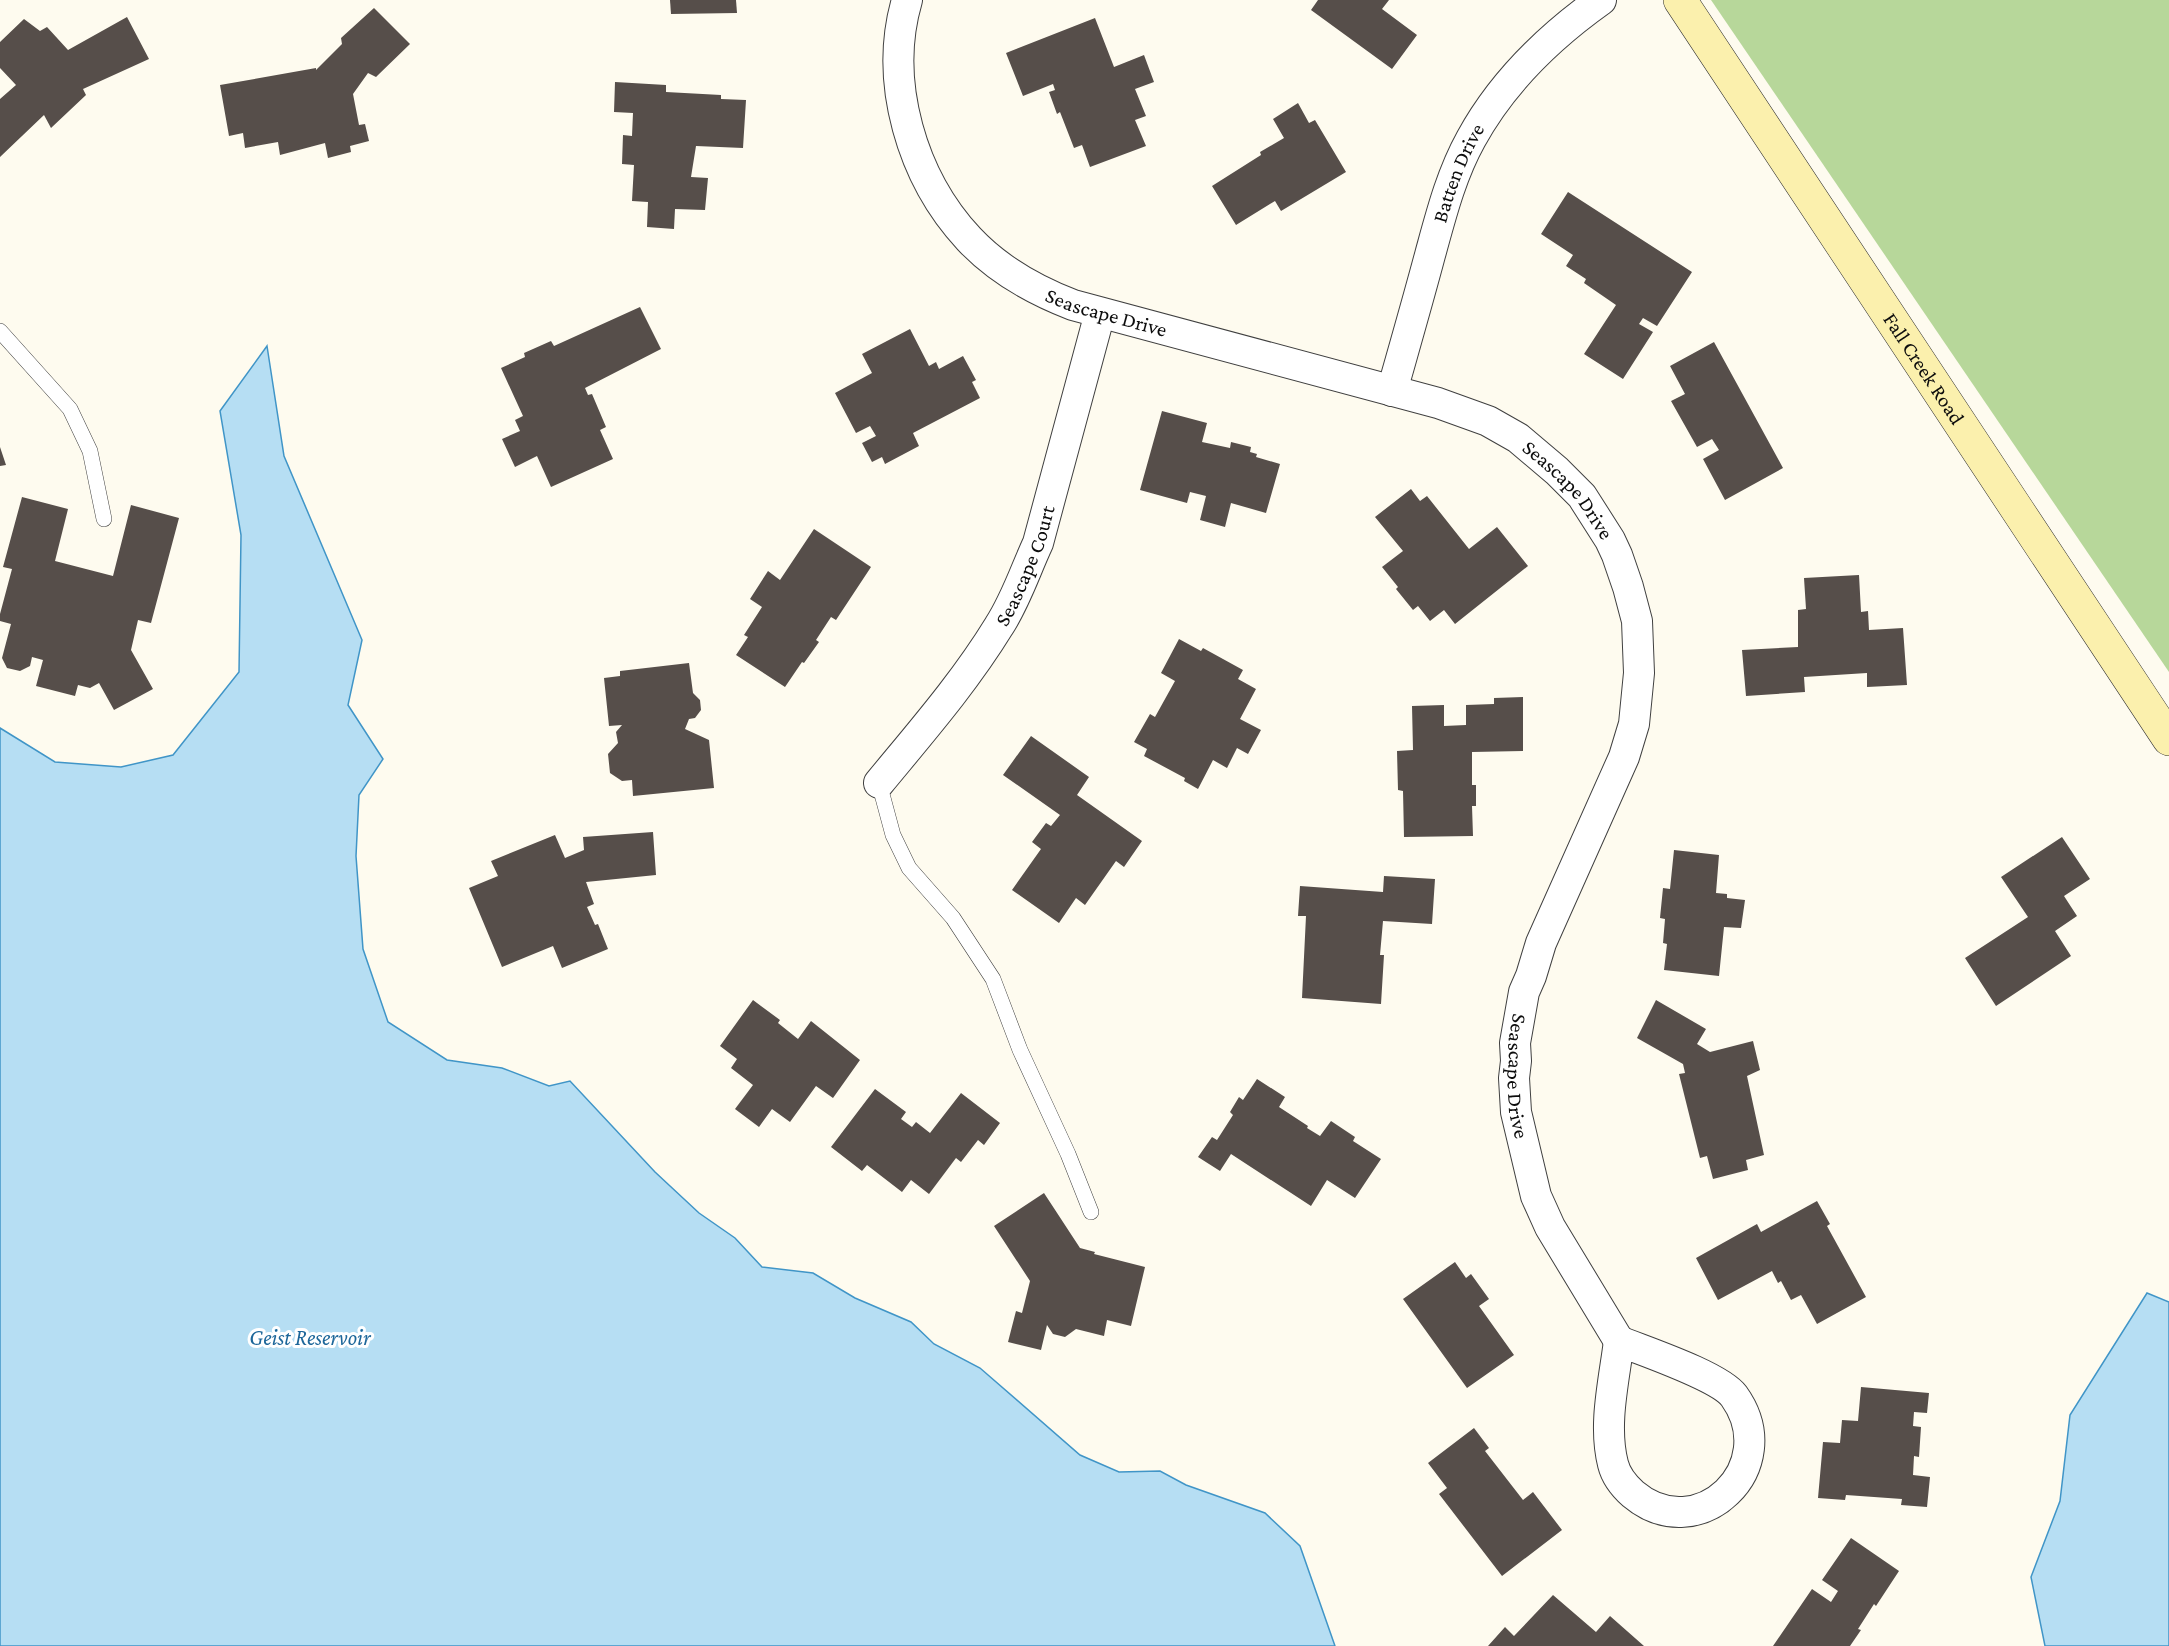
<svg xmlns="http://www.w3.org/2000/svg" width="2169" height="1646" font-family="'Crimson Pro',serif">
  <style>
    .forest { fill: #b7d79a }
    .water { fill: #b6def3; stroke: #4095c7; stroke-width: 1.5 }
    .building { fill: #564e4a }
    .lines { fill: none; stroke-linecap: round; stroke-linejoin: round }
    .lane-casing { stroke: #404040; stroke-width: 16 }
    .street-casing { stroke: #404040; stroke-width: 32 }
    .secondary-casing { stroke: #2f2f2f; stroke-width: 34 }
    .lane { stroke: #fff; stroke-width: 15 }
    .street { stroke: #fff; stroke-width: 30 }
    .secondary { stroke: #fbf0ad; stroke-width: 33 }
    .labels { text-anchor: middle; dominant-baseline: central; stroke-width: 6; stroke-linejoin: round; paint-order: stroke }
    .street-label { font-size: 21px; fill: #0d0d0d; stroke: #fff }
    .water-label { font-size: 22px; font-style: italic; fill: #1c6699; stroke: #fff }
  </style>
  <rect width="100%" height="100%" fill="#fefbef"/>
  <path class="forest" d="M1711,0h458v672z"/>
  <g class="water">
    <path d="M267,346l17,110 78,184 -14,65 35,54 -24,36 -3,61 7,93 25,73 59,38 55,8 47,18 21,-5 85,91 44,41 36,25 27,29 51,6 42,25 56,24 23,22 46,24 100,87 39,17 41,-1 26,14 79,28 35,33 35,100h-1335v-918l55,34 66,5 52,-12 66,-83 2,-137 -21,-124z"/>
    <path d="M2147,1293l22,9v344h-124l-14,-69 29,-76 10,-86z"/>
  </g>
  <g class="building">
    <path d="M670,0h66l1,13 -66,1z"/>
    <path d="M1318,0h71l-7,9 35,26 -25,34 -81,-59z"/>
    <path d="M374,8l36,36 -34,33 -8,-4 -15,21 6,31 6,-1 4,17 -19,5 1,6 -23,6 -3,-15 -45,12 -2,-13 -33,6 -2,-15 -14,3 -9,-51 96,-17v2l26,-26 -1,-6z"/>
    <path d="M127,17l22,42 -66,30 3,6 -35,33 -7,-13 -44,42v-58l16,-14 -16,-17v-26l24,-23 16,12 7,-4 21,23z"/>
    <path d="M1095,18l19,49 30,-12 10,27 -19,7 11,27 -11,4 11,26 -56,21 -8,-22 -8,3 -14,-36 -3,2 -8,-22 6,-2 -2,-6 -30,12 -17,-43z"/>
    <path d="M615,82l51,3v7l55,3v4l25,1 -3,48 -47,-2 -5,31 17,1 -3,32 -30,-1 -1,20 -27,-2 1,-25 -16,-1 2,-36 -12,-1 1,-29 9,1 1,-23 -19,-1z"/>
    <path d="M1298,103l11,20 6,-3 31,52 -65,39 -6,-10 -39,24 -24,-39 49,-31 -1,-3 24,-14 -11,-19z"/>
    <path d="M1568,192l124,80 -35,54 -14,-8 -4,6 14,8 -30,47 -39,-25 32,-49 -32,-22 2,-4 -20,-13 7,-11 -32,-21z"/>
    <path d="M640,307l21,42 -76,39 3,7 4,-1 14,33 -6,3 13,29 -62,28 -14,-31 -22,11 -13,-28 18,-8 -5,-11 8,-4 -22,-48 24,-11 -1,-4 27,-12 3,5z"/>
    <path d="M910,329l19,37 7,-4 3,7 24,-13 13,24 -4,2 8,16 -67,35 6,13 -34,18 -3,-7 -10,5 -10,-19 14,-7 -6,-10 -14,7 -21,-40 37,-20 -10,-19z"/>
    <path d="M1714,342l69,126 -58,32 -22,-41 16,-9 -7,-11 -15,8 -26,-46 14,-7 -15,-28z"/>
    <path d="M1162,411l45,12 -5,19 28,6 1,-6 20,5 -1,5 7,2 -1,3 24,7 -14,49 -35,-10 -6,24 -25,-7 6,-24 -16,-4 -3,11 -47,-13z"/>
    <path d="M0,447l6,18 -6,1z"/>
    <path d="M1411,489l9,12 7,-5 42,53 28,-22 31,39 -73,58 -11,-14 -14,11 -12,-15 -5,4 -17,-21 2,-2 -16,-20 21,-16 -28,-34z"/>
    <path d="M22,497l46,12 -13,52 58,15 18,-71 48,13 -28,105 -13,-3 -7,30 22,39 -39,21 -15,-27 -9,5 -12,-3 -3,11 -39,-10 7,-26 -11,-3 -2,9 -10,5 -13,-3 -5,-10 9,-34 -11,-3v-7l12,-45 -9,-2z"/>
    <path d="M814,529l57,38 -35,53 -5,-3 -15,23 3,2 -15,21 -2,-1 -17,25 -49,-32 12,-18 -4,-2 18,-28 -12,-8 18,-28 12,9z"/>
    <path d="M1859,575l2,37 7,-1 1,19 34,-2 4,57 -40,2v-14l-63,4 1,15 -59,4 -4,-46 56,-3v-37l8,-1 -2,-31z"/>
    <path d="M1179,639l22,12 2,-3 40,22 -5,9 18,10 -16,30 21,11 -13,24 -11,-6 -10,20 -14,-8 -15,29 -14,-8 1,-3 -41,-22 3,-7 -13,-7 16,-28 5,3 20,-36 -14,-8z"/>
    <path d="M689,663l4,30 7,7 1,10 -6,8 -6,1 -4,10 24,11 5,48 -81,8 -1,-16 -10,1 -12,-8 -2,-19 10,-11 -2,-11 6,-7 -13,1 -5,-48 16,-2v-5z"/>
    <path d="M1523,697v54l-51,1v33h4v21h-4l1,30 -69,1 -1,-46 -5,-1 -1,-39 16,-1 -1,-44 32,-1v21l22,-1v-20l28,-1v-6z"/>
    <path d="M1031,736l58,41 -12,18 65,46 -18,26 -8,-6 -31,44 -9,-7 -17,25 -47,-33 29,-41 -9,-7 14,-19 5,3 9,-11 -57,-40z"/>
    <path d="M653,832l3,43 -70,7 8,22 -7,3 8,18 3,-1 10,25 -46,19 -9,-22 -51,21 -33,-79 29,-12 -7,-15 64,-26 10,23 19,-8 -1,-13z"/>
    <path d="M2062,837l28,42 -26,17 13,20 -22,15 16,25 -75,50 -31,-48 63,-41 -27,-40z"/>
    <path d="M1674,850l45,5 -3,38 11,1v4l18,2 -4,28 -17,-1 -5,49 -55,-6 3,-26 -4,-1 2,-24 -5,-1 3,-30 7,1z"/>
    <path d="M1384,876l51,3 -3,45 -49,-3 -3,34h4l-3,49 -79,-6 4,-82h-8l2,-30 83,6z"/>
    <path d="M753,1000l27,20 -2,3 20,16 13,-18 49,39 -27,38 -17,-12 -26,36 -18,-13 -13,18 -24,-18 18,-24 -22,-17 6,-9 -17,-13z"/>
    <path d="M1656,1000l50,29 -9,15 13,8 43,-11 7,29 -13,6 17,79 -18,5 2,10 -35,9 -6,-23 -7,2 -21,-84 6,-1 -2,-9 -46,-26z"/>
    <path d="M1257,1079l28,18 -6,10 29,19 -1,2 13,8 11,-15 24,16 -2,4 28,18 -26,39 -28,-18 -16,26 -80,-52 -11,17 -22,-14 14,-20 5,3 16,-25 -3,-3 9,-15 4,3z"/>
    <path d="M875,1089l31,23 -5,7 11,8 4,-5 14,11 31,-40 39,30 -16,22 -6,-5 -17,22 -5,-4 -27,36 -18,-14 -9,12 -35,-27 -5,6 -31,-24z"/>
    <path d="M1044,1193l36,55 15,4 -1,2 51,13 -14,59 -24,-6 -3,16 -28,-7 -11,8 -12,-3 -6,-9 -6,25 -33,-8 8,-31 6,2 8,-32 -36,-55z"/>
    <path d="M1817,1201l13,23 -3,2 39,71 -49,27 -16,-29 -10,5 -10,-19 -3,2 -6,-12 -54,29 -22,-42 61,-34 4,8z"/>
    <path d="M1455,1262l11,16 5,-4 18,25 -10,7 35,49 -47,33 -64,-89z"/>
    <path d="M1861,1387l68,6 -2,20 -13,-1 -1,14 8,1 -2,30 -5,-1 -1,19 17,2 -3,30 -26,-2 1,-6 -56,-4 -1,5 -27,-2 5,-56 17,1 2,-23 16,1z"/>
    <path d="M1474,1428l15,20 -4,3 38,49 10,-8 29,38 -60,46 -63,-82 8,-6 -19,-25z"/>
    <path d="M1851,1538l48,33 -23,35 -2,-2 -16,25 3,1 -11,16h-77l39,-57 19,13 7,-11 -16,-11z"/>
    <path d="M1553,1595l43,37 14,-16 34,30h-156l17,-19 9,9z"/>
  </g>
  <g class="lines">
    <g class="lane-casing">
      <g id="lane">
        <path d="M0,331l70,78 20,42 14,68"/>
        <path d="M879,783l14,52 16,33 44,50 40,61 27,71 48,104 23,58"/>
      </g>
    </g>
    <g class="street-casing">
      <g id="street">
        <path id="s1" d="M907,0c-24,82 5,178 62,239 29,31 65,51 104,66l365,98 50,18 30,17 39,33 25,25 28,44 7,15 11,32 9,34 2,52 -5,51 -10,33 -83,186 -10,33 -7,16 -9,51 1,18 -2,17 2,34 20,84 14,31 69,114"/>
        <path id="s2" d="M1392,391c13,-46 26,-91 38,-136 11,-40 21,-80 41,-116 31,-57 78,-102 130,-139"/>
        <path id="s3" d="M879,783c42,-51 85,-100 120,-157 17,-26 26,-55 39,-83l62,-230"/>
        <path d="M1619,1341c27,11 100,35 115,55 51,71 -36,153 -101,98 -9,-8 -17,-18 -20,-30 -10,-39 1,-83 6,-123z"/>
      </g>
    </g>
    <g class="secondary-casing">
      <g id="secondary">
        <path id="s4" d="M1680,0l489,739"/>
      </g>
    </g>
    <use href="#lane" class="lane"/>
    <use href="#street" class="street"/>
    <use href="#secondary" class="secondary"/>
  </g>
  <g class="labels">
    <g class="street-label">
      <text stroke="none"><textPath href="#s2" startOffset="228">Batten Drive</textPath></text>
      <text stroke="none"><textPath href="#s1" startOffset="416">Seascape Drive</textPath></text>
      <text stroke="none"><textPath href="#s4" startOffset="442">Fall Creek Road</textPath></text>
      <text stroke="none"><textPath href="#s1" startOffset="920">Seascape Drive</textPath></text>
      <text stroke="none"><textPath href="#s3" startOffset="264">Seascape Court</textPath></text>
      <text stroke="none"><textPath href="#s1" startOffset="1550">Seascape Drive</textPath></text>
    </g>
    <g class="water-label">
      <text x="310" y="1337">Geist Reservoir</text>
    </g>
  </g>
</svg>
